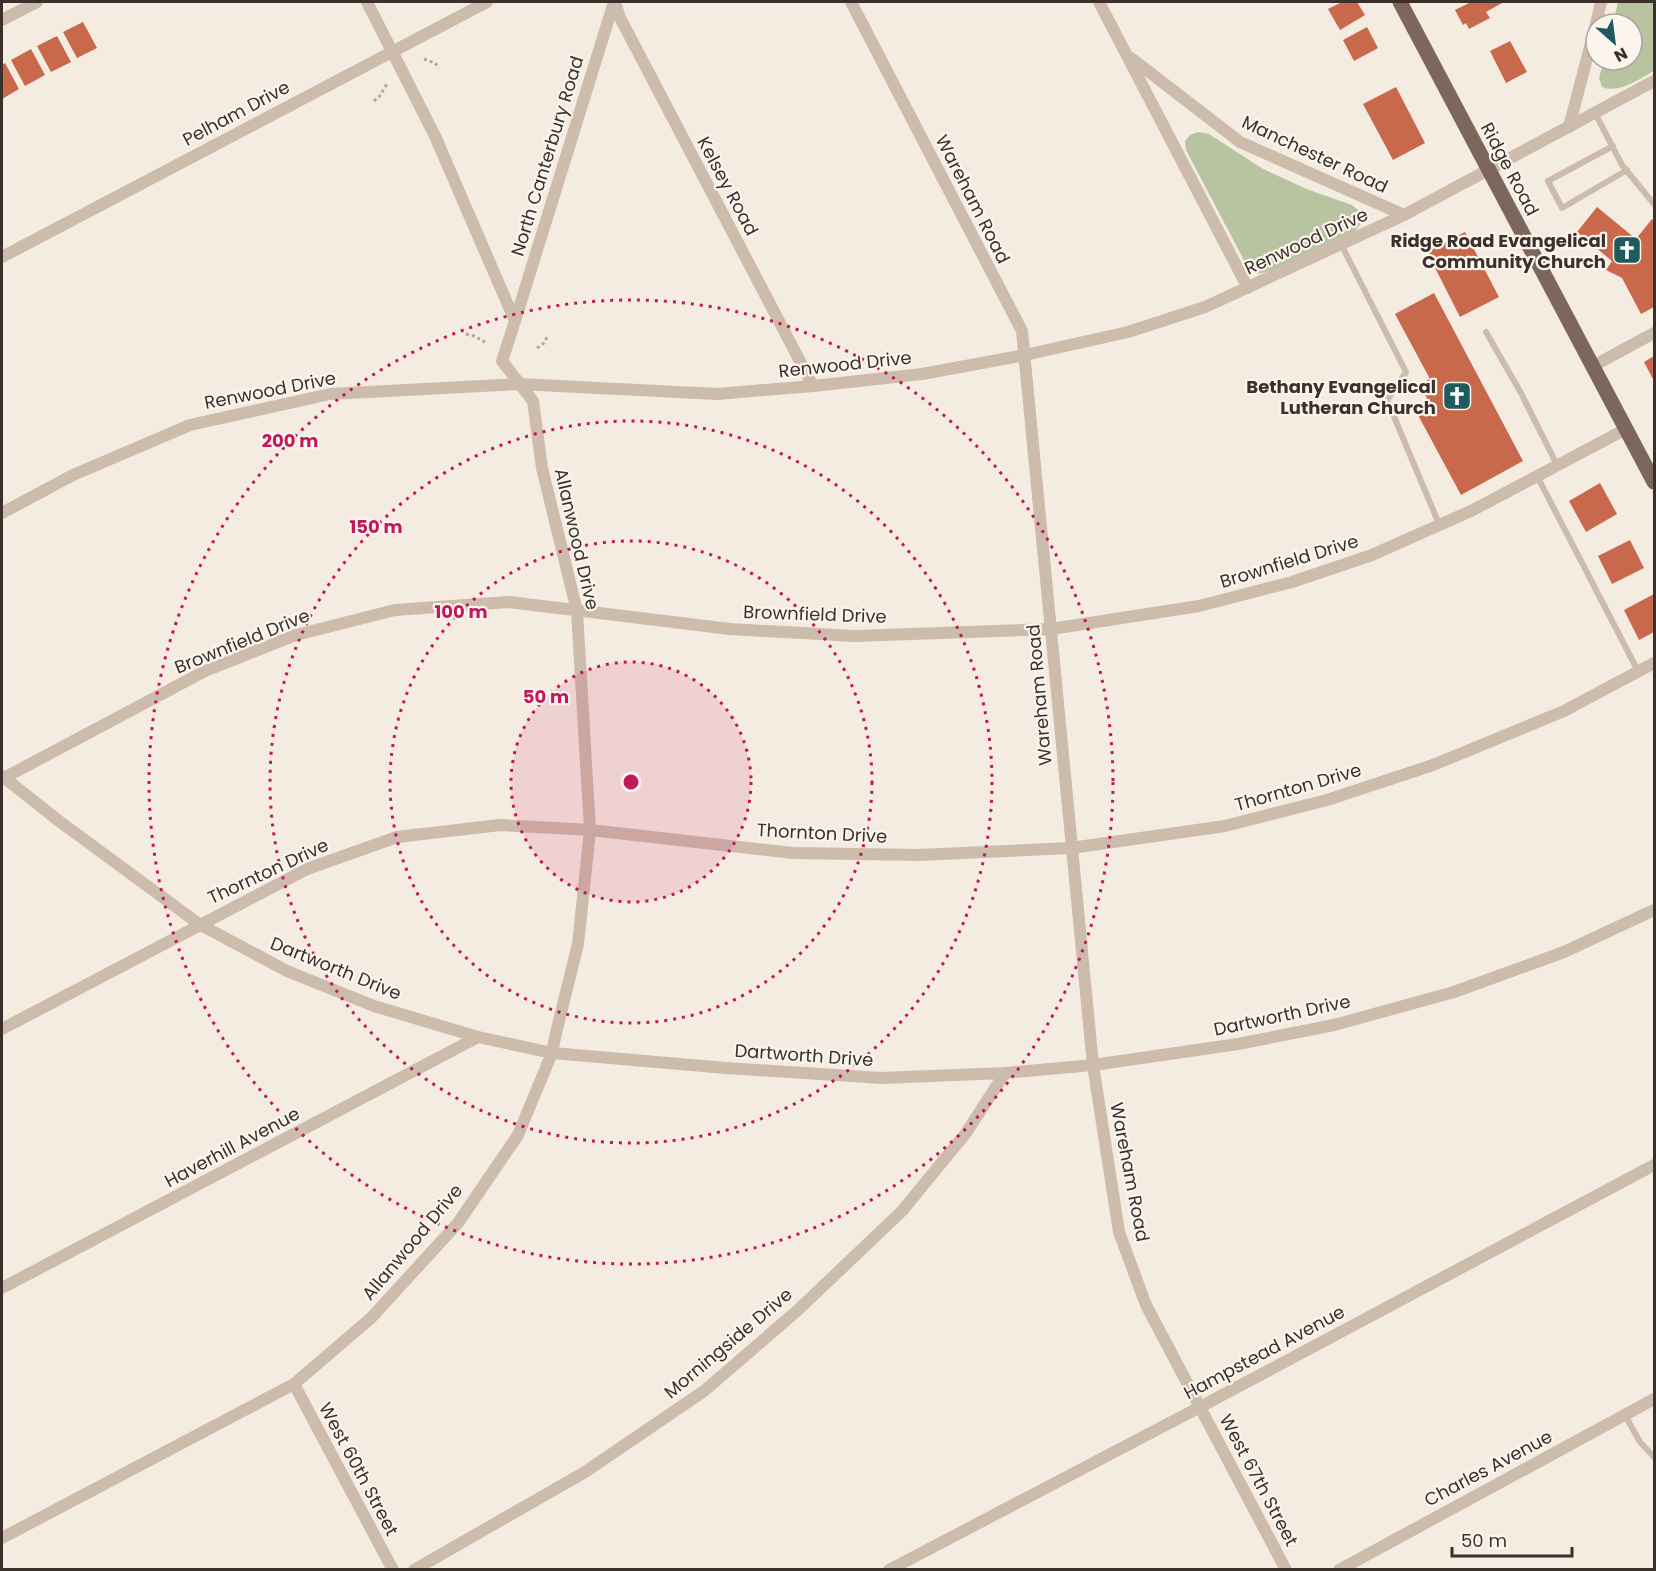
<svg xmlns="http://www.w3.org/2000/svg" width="1656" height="1571" font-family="Poppins,sans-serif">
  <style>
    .green { fill: #b8c4a0 }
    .building { fill: #c8694b }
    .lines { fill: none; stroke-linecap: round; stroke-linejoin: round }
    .path { stroke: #b9a596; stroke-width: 3; stroke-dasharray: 3 3; stroke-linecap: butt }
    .service { stroke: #cdbbac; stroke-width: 6 }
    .minor { stroke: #cdbbac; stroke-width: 12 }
    .primary { stroke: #7d675c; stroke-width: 15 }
    .ring { fill: none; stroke: #c2185b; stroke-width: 3; stroke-dasharray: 3 6 }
    .labels { text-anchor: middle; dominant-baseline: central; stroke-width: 4.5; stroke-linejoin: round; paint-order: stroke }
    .street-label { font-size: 18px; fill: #3b302b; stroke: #fbf5ee }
    .poi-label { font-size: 18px; font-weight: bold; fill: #3b302b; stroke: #fbf5ee; text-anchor: end }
    .centre { fill: #c2185b; stroke: #fbf5ee; stroke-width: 3 }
    .ring-label { font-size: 18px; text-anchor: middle; font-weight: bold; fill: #c2185b; stroke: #fbf5ee; stroke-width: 4.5; stroke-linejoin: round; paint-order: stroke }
  </style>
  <rect width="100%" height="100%" fill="#f4ebe1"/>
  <g class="green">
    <path d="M1618,2h36v69c-15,8 -35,23 -52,16l-3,-9 5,-18h28v-36h-19z"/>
    <path d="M1198,132l11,2 54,35 46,21 43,15 10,8 -1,11 -8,9 -75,36 -20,5 -11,-8 -61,-116 -1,-9 5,-6z"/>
  </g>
  <g class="building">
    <path d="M1342,2h15l8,13 -25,15 -12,-21z"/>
    <path d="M1471,2h30l1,1 -16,9 4,6 -21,11 -3,-6 -3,2 -8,-15z"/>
    <path d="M83,22l14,26 -20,10 -14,-26z"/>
    <path d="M1367,27l11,21 -24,13 -11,-21z"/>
    <path d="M57,36l14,26 -20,10 -14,-26z"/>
    <path d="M1510,41l17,31 -21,11 -16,-32z"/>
    <path d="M31,49l14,26 -20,11 -14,-26z"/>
    <path d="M5,63l14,26 -17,10v-34z"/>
    <path d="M1396,87l29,56 -32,17 -30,-56z"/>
    <path d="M1597,207l39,32 16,-20 2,2v86l-13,7 -19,-36 -16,-8 6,-9 -35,-29z"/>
    <path d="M1465,232l34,65 -39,20 -33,-65z"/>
    <path d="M1434,293l89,168 -62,34 -43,-80 14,-7 -13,-24 11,-5 -35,-65z"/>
    <path d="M1654,356v25l-10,-19z"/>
    <path d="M1600,483l17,31 -31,18 -17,-31z"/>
    <path d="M1630,540l14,28 -32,16 -14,-28z"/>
    <path d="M1654,594v38l-15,8 -15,-30z"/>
  </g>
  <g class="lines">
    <g class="path">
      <path d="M424,59l11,4 4,5"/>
      <path d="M374,101l5,-4 8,-13"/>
      <path d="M466,334l8,2 11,6"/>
      <path d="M537,348l7,-5 4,-8"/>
    </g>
    <g class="service">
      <path d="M1595,113l27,52 32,39"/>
      <path d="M1613,146l-65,35 14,27 65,-38"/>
      <path d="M1341,244l65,128 -19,28 52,124"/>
      <path d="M1486,332l35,61 36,72"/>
      <path d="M1537,476l101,195"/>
      <path d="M1625,1415l15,27 14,15"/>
    </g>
    <g class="minor">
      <path d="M615,2l5,16 7,13 186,355"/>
      <path d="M851,2l171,329 71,734 26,167 27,73 140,265"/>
      <path d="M1099,2l149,286"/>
      <path d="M2,20l35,-18"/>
      <path d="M1596,24l5,-22"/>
      <path d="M1131,58l109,84 164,73"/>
      <path d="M1569,127l27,-103"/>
      <path d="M2,257l485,-255"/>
      <path d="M515,321l99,-319"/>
      <path d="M1593,366l61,-33"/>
      <path d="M2,513l71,-38 117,-50 140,-31 189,-10 198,10 96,-8 109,-12 103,-19 103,-23 77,-25 199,-92 250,-134"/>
      <path d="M2,776l57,45 140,103 88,47 87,35 104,31 74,16 174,15 155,10 124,-5 88,-8 145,-21 96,-19 120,-33 110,-40 90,-42"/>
      <path d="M2,779l203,-108 91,-36 99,-25 114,-8 221,27 125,7 196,-7 148,-23 93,-24 80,-27 101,-45 153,-81"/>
      <path d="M2,1029l305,-160 90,-32 103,-12 90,5 203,23 126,2 152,-7 154,-22 102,-26 106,-35 131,-54 90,-48"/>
      <path d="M2,1288l476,-251"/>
      <path d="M294,1384l99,186"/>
      <path d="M2,1538l292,-154 77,-66 87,-95 60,-88 34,-82 4,-20 22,-89 12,-114 -13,-219 -35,-143 -9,-67 -31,-40 13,-40 -80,-185 -68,-134"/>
      <path d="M414,1570l171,-98 119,-81 94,-81 104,-99 64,-78 39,-60"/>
      <path d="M889,1570l311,-163 454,-242"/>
      <path d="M1339,1570l315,-171"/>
    </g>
    <path class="primary" d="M1400,2l254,480"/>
  </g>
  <circle cx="631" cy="782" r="120" fill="#c2185b" fill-opacity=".12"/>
  <g class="ring">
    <circle cx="631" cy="782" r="120"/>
    <circle cx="631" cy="782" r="241"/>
    <circle cx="631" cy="782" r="361"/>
    <circle cx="631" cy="782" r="482"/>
  </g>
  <defs>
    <g id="church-square" transform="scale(1.5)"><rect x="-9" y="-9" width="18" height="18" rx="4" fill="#1f5a5e" stroke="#fbf5ee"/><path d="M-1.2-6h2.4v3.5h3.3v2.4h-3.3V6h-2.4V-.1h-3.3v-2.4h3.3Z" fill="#fff"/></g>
  </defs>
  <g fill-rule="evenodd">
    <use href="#church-square" x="1627" y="250"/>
    <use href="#church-square" x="1457" y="396"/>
  </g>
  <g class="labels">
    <g class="street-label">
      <text transform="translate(236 113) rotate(-28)">Pelham Drive</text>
      <text transform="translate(1315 154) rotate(25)">Manchester Road</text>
      <text transform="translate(547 156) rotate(-73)">North Canterbury Road</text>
      <text transform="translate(1510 169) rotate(62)">Ridge Road</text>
      <text transform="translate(728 186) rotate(62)">Kelsey Road</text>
      <text transform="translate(973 199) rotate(63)">Wareham Road</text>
      <text transform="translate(1306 241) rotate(-25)">Renwood Drive</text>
      <text transform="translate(845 364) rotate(-6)">Renwood Drive</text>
      <text transform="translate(270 390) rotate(-11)">Renwood Drive</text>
      <text transform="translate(577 539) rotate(77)">Allanwood Drive</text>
      <text transform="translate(1289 561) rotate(-17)">Brownfield Drive</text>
      <text transform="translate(815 614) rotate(2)">Brownfield Drive</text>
      <text transform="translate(242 641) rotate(-22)">Brownfield Drive</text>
      <text transform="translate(1039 695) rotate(-95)">Wareham Road</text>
      <text transform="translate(1298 787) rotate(-16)">Thornton Drive</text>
      <text transform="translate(822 833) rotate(3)">Thornton Drive</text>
      <text transform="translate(268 871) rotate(-25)">Thornton Drive</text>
      <text transform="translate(336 968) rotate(22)">Dartworth Drive</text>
      <text transform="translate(1282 1015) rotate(-12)">Dartworth Drive</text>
      <text transform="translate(804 1055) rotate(4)">Dartworth Drive</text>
      <text transform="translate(232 1147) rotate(-28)">Haverhill Avenue</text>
      <text transform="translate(1130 1172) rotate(79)">Wareham Road</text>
      <text transform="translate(412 1242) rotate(-50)">Allanwood Drive</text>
      <text transform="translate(728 1343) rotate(-40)">Morningside Drive</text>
      <text transform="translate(1264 1352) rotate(-28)">Hampstead Avenue</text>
      <text transform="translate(1488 1468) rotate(-28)">Charles Avenue</text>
      <text transform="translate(359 1469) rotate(62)">West 60th Street</text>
      <text transform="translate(1259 1480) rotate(62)">West 67th Street</text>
    </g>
    <g class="poi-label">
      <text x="1606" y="240">Ridge Road Evangelical<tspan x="1606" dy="21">Community Church</tspan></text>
      <text x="1436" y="386">Bethany Evangelical<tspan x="1436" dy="21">Lutheran Church</tspan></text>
    </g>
  </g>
  <circle cx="631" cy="782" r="9" class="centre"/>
  <g class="ring-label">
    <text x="290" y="447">200 m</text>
    <text x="376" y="533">150 m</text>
    <text x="461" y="618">100 m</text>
    <text x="546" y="703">50 m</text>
  </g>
  <rect width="1656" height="1571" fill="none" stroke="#3b302b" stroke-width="6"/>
  <g transform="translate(1614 42) rotate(152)"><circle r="28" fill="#fbf5ee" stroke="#aea6a0" stroke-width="1.5"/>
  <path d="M0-4.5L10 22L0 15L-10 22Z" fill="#1f5a5e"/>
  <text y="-9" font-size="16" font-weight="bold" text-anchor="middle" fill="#3b302b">N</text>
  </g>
  <path d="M1452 1547v9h120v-9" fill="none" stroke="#3b302b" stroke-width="3"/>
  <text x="1461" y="1547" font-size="18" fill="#3b302b" stroke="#fbf5ee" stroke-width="4.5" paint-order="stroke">50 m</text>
</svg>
